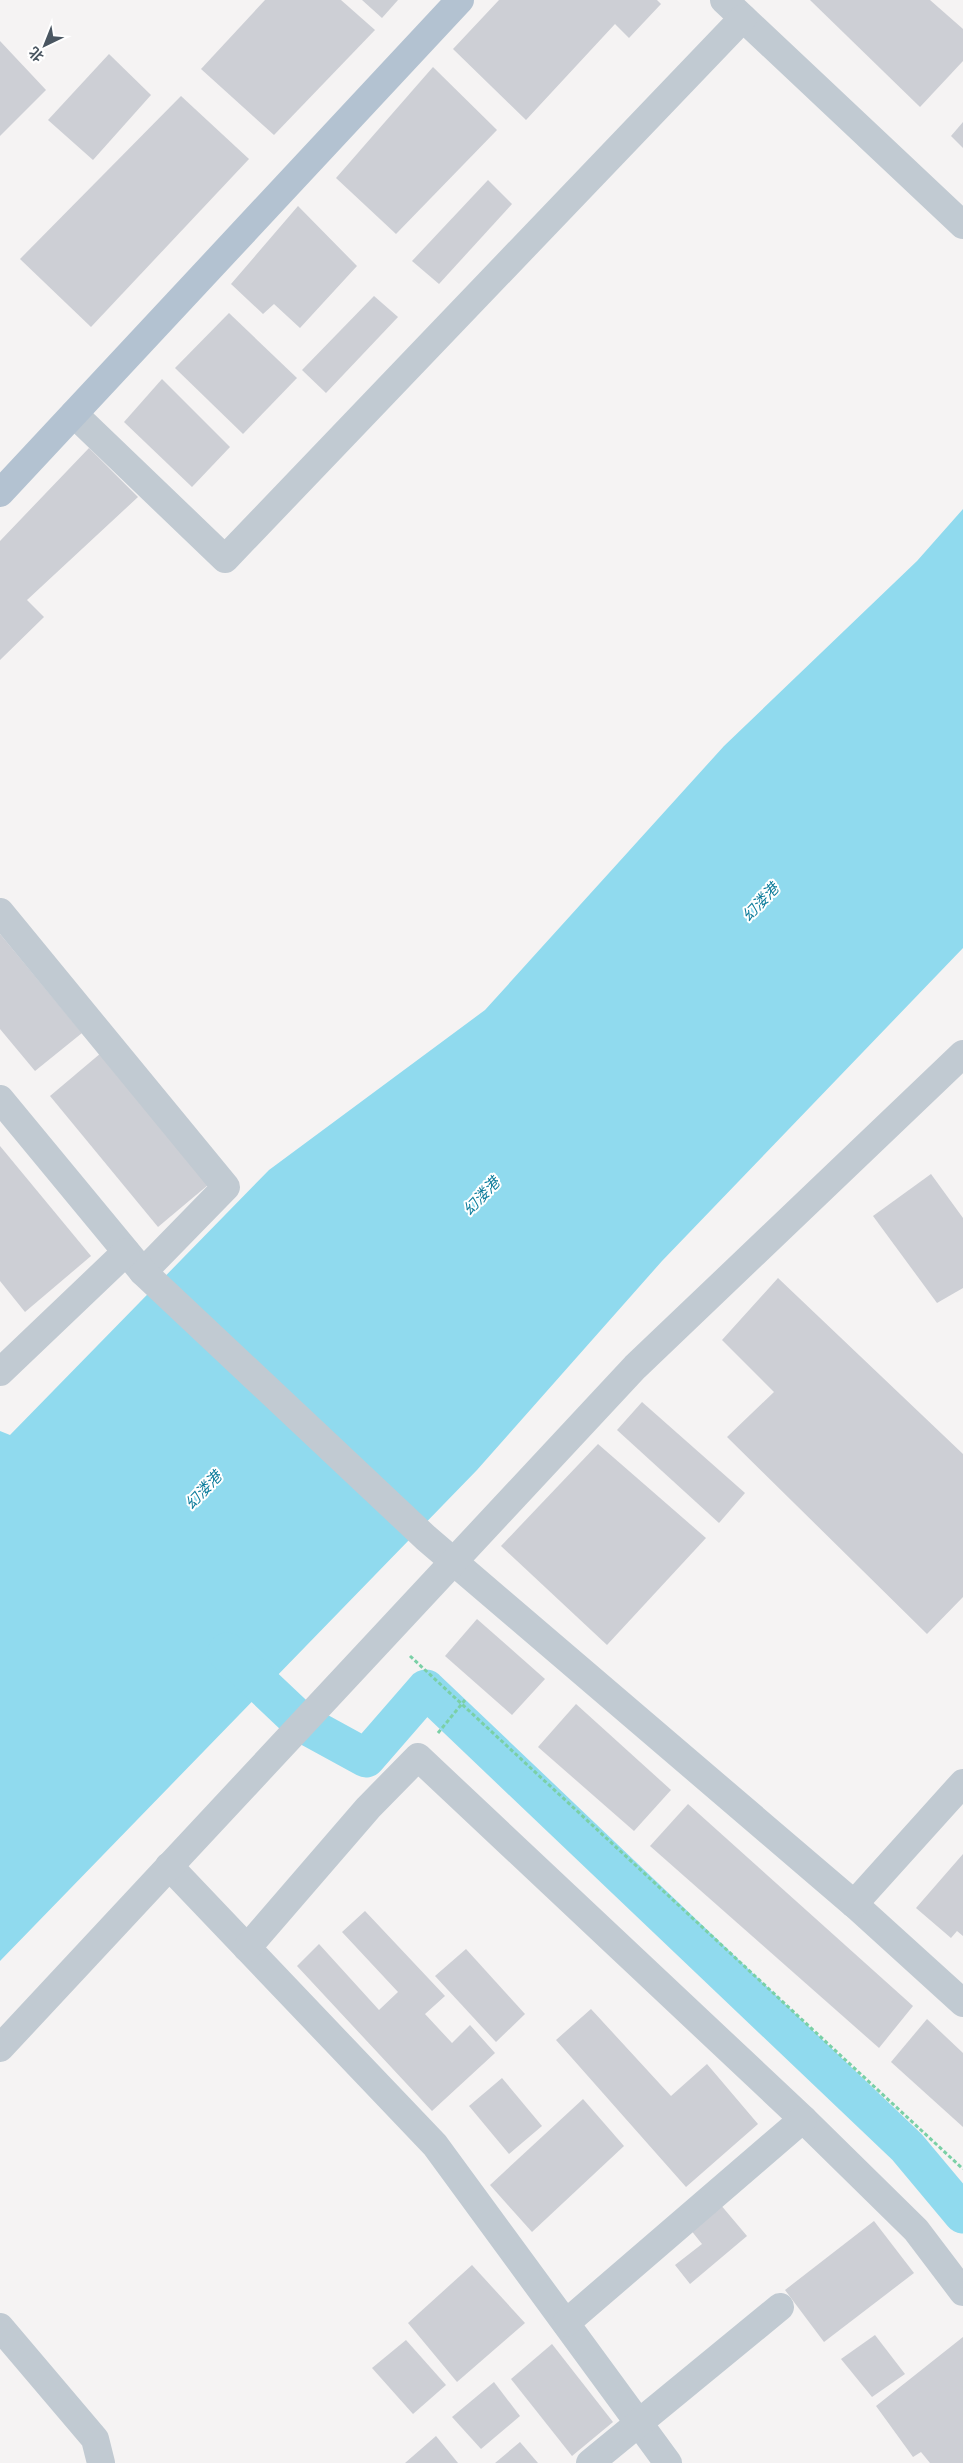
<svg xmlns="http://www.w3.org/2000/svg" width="963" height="2463" font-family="Quicksand,'Noto Sans SC',sans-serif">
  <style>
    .water { fill: #90daee }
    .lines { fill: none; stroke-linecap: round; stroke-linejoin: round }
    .canal { stroke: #90daee; stroke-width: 39 }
    .building { fill: #cdcfd5 }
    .path { stroke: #7ad0a6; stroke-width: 3; stroke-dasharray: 4 2.5; stroke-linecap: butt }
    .minor { stroke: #c1cad2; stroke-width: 28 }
    .major { stroke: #b3c2d1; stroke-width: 28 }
    .labels { text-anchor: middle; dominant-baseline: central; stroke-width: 4; stroke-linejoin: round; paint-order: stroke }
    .water-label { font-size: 15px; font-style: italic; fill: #0c7c9b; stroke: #fff }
  </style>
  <rect width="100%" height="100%" fill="#f5f3f3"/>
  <path class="water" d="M963,509v439l-301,313 -185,209 -477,491v-530l10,4 259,-265 216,-160 239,-264 193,-185z"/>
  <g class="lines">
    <path class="canal" d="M227,1652l75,71 64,35 60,-69 481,458 56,67"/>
  </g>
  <g class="building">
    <path d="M265,0h76l34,30 -101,105 -73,-66z"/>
    <path d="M362,0h36l-16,18z"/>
    <path d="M499,0h158l4,4 -32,34 -14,-14 -89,96 -73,-71z"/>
    <path d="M810,0h120l33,29v32l-43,46z"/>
    <path d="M0,41l46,49 -46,46z"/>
    <path d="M109,54l42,41 -58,65 -45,-40z"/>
    <path d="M433,67l64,63 -101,104 -60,-56z"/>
    <path d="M181,96l68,63 -158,168 -71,-68z"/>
    <path d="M963,122v26l-12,-12z"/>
    <path d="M488,180l24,24 -73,80 -27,-23z"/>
    <path d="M298,206l59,60 -57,62 -26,-24 -11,10 -32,-30z"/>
    <path d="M374,296l24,21 -72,76 -24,-23z"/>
    <path d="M229,313l68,65 -54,56 -68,-66z"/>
    <path d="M162,379l68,68 -38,40 -68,-65z"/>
    <path d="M89,448l49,49 -111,103 17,17 -44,43v-119z"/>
    <path d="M0,934l82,99 -47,38 -35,-42z"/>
    <path d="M101,1053l107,132 -50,42 -108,-131z"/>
    <path d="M0,1146l91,110 -66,56 -25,-31z"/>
    <path d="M931,1174l32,44v70l-26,15 -64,-87z"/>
    <path d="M778,1278l185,176v143l-36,37 -200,-197 47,-45 -52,-52z"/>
    <path d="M642,1402l103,91 -26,30 -102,-93z"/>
    <path d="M598,1444l108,94 -99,107 -106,-99z"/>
    <path d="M477,1619l68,60 -33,36 -67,-59z"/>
    <path d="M576,1704l95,86 -37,41 -96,-84z"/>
    <path d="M688,1804l225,202 -34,42 -229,-202z"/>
    <path d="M963,1854v82l-6,-5 -6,7 -35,-30z"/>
    <path d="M365,1911l80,85 -20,18 27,29 18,-18 25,28 -63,58 -135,-145 22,-22 60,66 19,-18 -56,-60z"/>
    <path d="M466,1949l59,65 -29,28 -61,-66z"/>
    <path d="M591,2009l80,87 36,-32 51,60 -72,63 -130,-147z"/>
    <path d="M927,2019l36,34v74l-72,-65z"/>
    <path d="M502,2078l40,48 -33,28 -40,-48z"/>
    <path d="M583,2099l41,47 -92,86 -42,-47z"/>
    <path d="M720,2204l27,32 -57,48 -15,-19 27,-21 -12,-15z"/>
    <path d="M874,2221l40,52 -90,69 -39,-52z"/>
    <path d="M472,2265l53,58 -68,59 -49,-59z"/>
    <path d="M875,2335l30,39 -33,23 -31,-38z"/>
    <path d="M963,2337v126h-33l-9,-11 -8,5 -37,-51z"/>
    <path d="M406,2340l40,45 -33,29 -41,-46z"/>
    <path d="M552,2344l61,78 -41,34 -61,-77z"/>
    <path d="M494,2382l26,34 -39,33 -29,-32z"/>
    <path d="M436,2436l22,27h-53z"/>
    <path d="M520,2442l18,21h-43z"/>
  </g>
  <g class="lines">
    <g class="path">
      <path d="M410,1656l553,513"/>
      <path d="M438,1733l27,-33"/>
    </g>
    <g class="minor">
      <path d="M724,0l239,225"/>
      <path d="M74,414l151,145 518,-541"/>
      <path d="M0,912l226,275 -83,85"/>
      <path d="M0,1099l143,173 283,266 428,366 109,99"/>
      <path d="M0,1372l126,-120"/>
      <path d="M169,1866l266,279 233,318"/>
      <path d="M854,1904l109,-121"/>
      <path d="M247,1948l121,-140 50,-51 385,362 113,111 47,62"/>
      <path d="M0,2048l635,-681 328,-313"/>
      <path d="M566,2323l237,-204"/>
      <path d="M0,2327l95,112 6,24"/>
      <path d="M590,2463l190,-156"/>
    </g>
    <path class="major" d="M0,493l460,-493"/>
  </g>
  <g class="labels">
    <g class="water-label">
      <text transform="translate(760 902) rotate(-47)">幻溇港</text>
      <text transform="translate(481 1196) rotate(-47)">幻溇港</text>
      <text transform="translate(203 1490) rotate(-47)">幻溇港</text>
    </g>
  </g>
  <g transform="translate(45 45) rotate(223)" stroke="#ffffff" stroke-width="4" paint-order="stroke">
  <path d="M0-4L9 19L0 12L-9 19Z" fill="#4a5661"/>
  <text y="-8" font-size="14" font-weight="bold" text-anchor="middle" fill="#4a5661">北</text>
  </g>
</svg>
